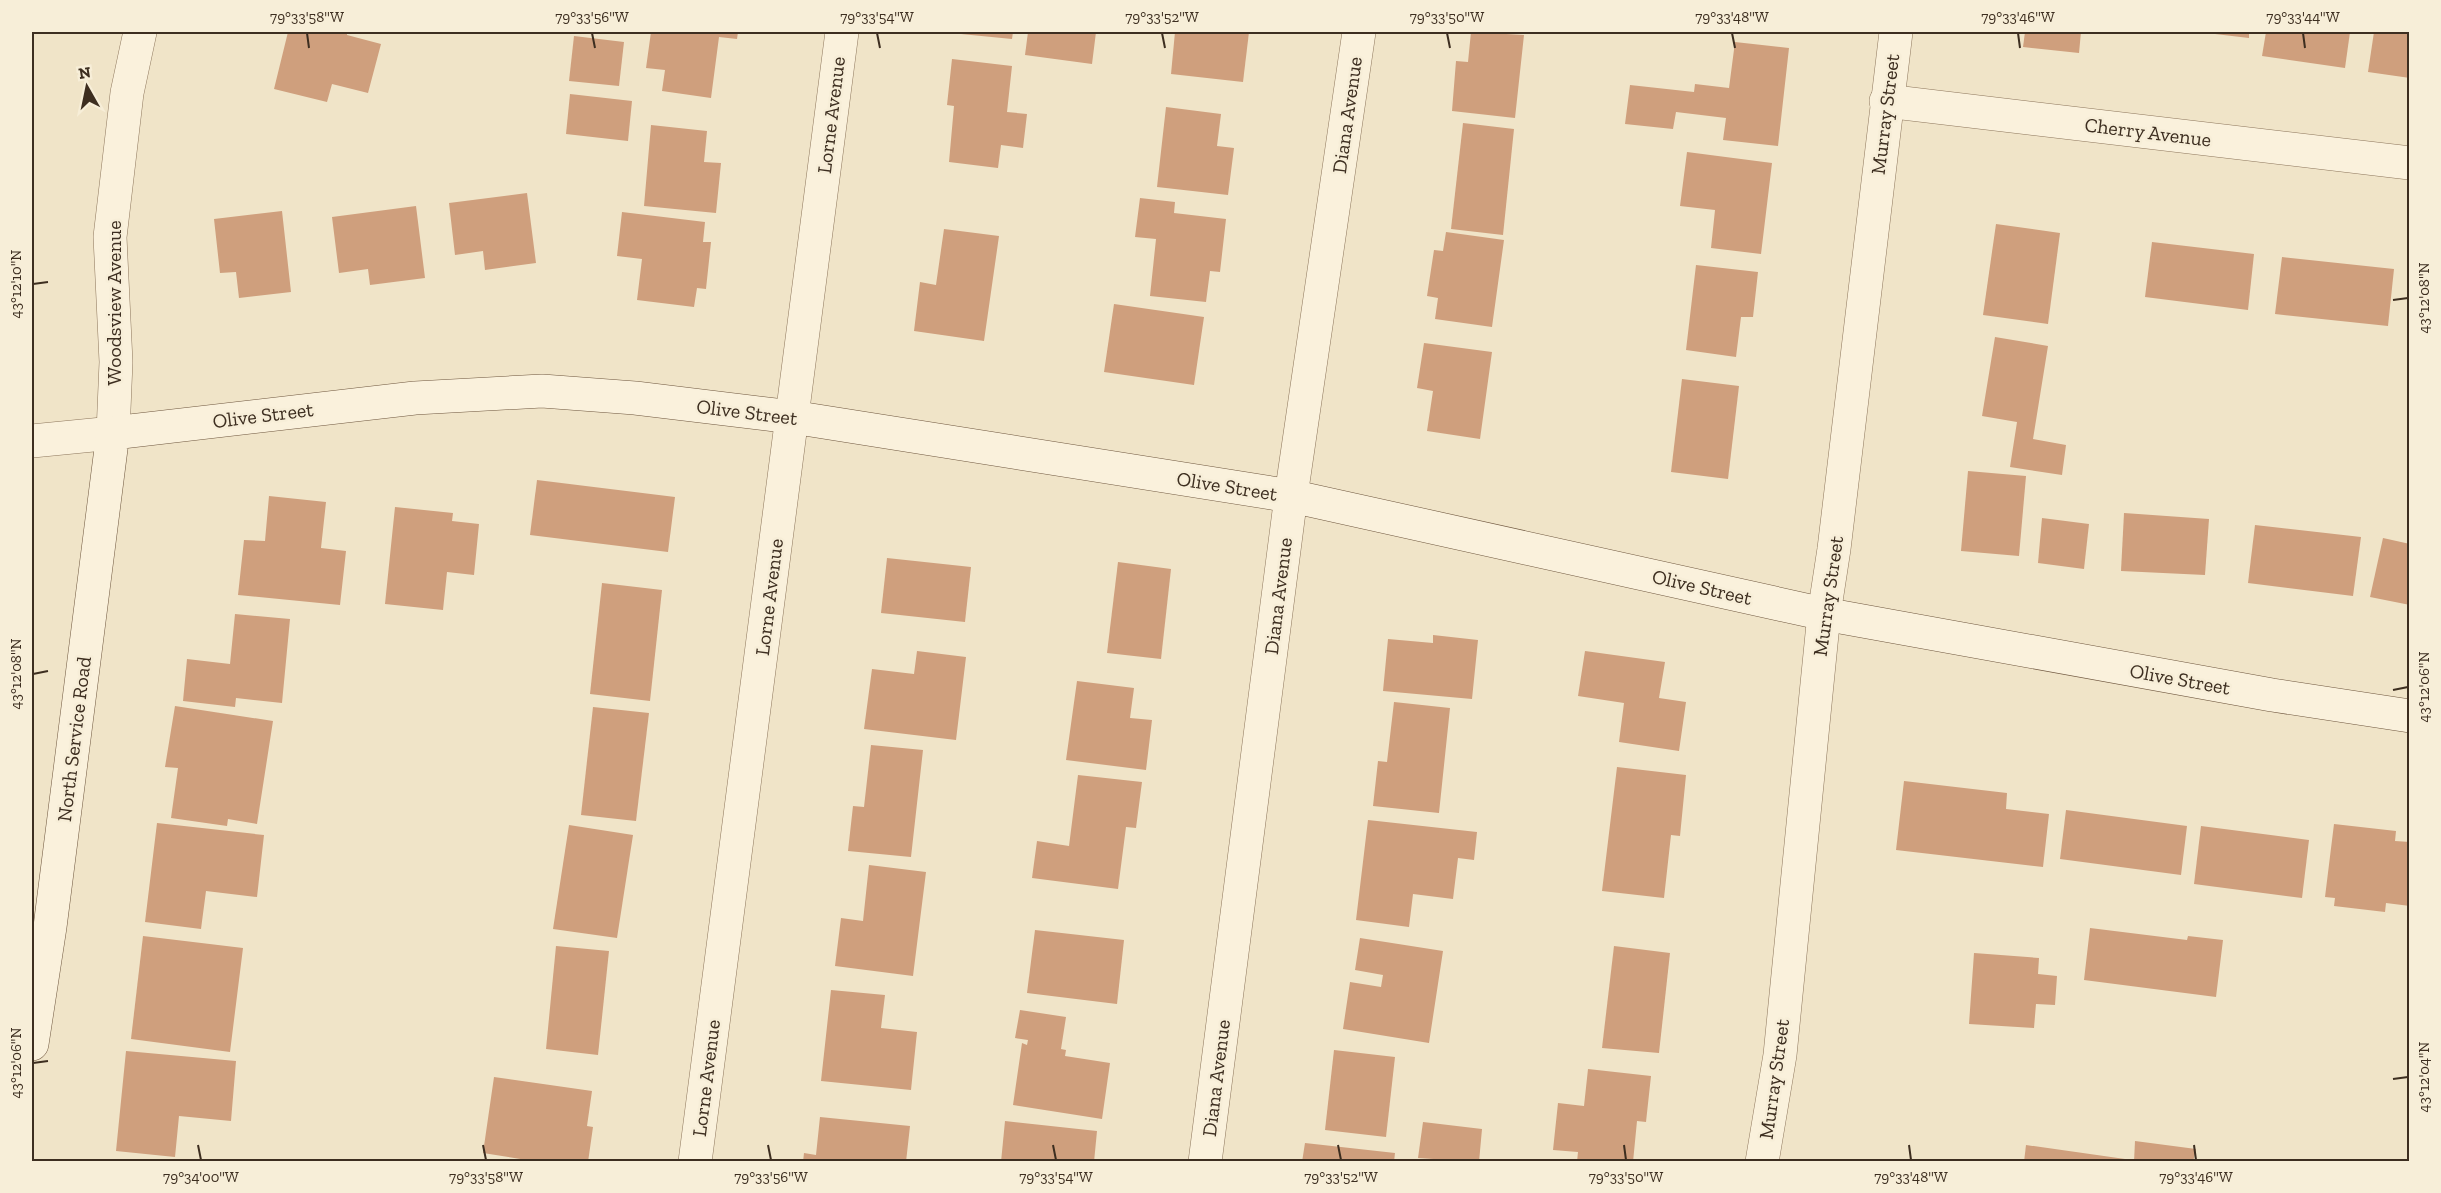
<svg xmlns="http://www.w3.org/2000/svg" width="2441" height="1193" font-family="'Zilla Slab',serif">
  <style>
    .building { fill: #cf9f7d }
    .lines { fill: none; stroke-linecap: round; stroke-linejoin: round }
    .street-casing { stroke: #8d765c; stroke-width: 34 }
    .secondary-casing { stroke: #6f573f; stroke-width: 34 }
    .street { stroke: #faf1dc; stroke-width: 33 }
    .secondary { stroke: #faf1dc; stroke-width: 33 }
    .ticks { fill: none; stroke: #3d2e20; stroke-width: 2 }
    .labels { text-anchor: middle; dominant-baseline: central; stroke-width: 5; stroke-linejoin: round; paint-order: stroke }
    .street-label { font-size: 20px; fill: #3d2e20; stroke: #f7eed8 }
    .neatline { fill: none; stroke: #3d2e20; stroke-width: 2 }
    .ticks-label { font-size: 15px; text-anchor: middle; fill: #3d2e20 }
  </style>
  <rect width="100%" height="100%" fill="#f0e4c8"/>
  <g class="building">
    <path d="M288,32h59v3l34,9 -13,49 -36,-9 -5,18 -53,-13z"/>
    <path d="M651,32h87l-1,7 -18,-2 -8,61 -49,-7 3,-21 -19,-2z"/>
    <path d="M961,32h52l-1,7 -51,-5z"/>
    <path d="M1028,32h68l-4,32 -67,-9z"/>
    <path d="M1175,32h74l-6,50 -72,-8z"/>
    <path d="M1471,32l53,3 -9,83 -63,-7 4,-50 12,1z"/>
    <path d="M2025,32h56l-2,21 -56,-6z"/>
    <path d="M2198,32h51v6z"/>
    <path d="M2266,32h84l-5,36 -83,-12z"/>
    <path d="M2374,32h36v46l-42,-6z"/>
    <path d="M574,36l50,6 -5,44 -50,-5z"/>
    <path d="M1735,42l54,6 -11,98 -55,-6 3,-22 -50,-6 -3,17 -48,-5 5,-39 64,7 1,-8 34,4z"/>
    <path d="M952,59l60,7 -5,46 20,2 -4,34 -22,-3 -3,23 -49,-6 5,-56 -7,-1z"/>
    <path d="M570,94l62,7 -4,40 -62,-7z"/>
    <path d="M1166,107l55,7 -4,32 17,2 -6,47 -71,-8z"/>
    <path d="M1463,123l51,6 -11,106 -52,-6z"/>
    <path d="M651,125l56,6 -3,31 17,1 -5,50 -72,-7z"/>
    <path d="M1687,152l85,11 -11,91 -50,-6 4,-38 -35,-4z"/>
    <path d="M527,193l9,70 -51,7 -2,-19 -28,4 -6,-52z"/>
    <path d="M1140,198l35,4 -1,11 52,6 -6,53 -10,-1 -4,31 -56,-6 6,-57 -21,-2z"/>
    <path d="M416,206l9,72 -55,7 -2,-16 -29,4 -7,-56z"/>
    <path d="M282,211l9,81 -52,6 -3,-26 -16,1 -6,-54z"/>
    <path d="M622,212l83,10 -2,20h8l-5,47 -9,-1 -3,19 -57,-7 5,-41 -25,-3z"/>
    <path d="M1996,224l64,9 -12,91 -65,-9z"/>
    <path d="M944,229l55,7 -15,105 -70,-10 6,-49 16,3z"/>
    <path d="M1446,232l58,8 -12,87 -57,-8 3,-21 -11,-2 7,-46 9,1z"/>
    <path d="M2152,242l102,12 -6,56 -103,-13z"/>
    <path d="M2282,257l112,12 -6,57 -113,-12z"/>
    <path d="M1696,265l62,7 -5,45h-12l-5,40 -50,-7z"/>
    <path d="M1114,304l90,13 -10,68 -90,-13z"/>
    <path d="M1995,337l53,9 -15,93 33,6 -4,30 -52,-8 7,-45 -35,-6z"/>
    <path d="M1424,343l68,9 -12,87 -53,-8 6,-40 -16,-3z"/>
    <path d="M1682,379l57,7 -11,93 -57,-7z"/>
    <path d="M1968,471l58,5 -7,80 -58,-5z"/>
    <path d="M537,480l138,17 -7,55 -138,-17z"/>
    <path d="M269,496l57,6 -5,46 25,3 -6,54 -102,-10 6,-55 21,1z"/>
    <path d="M395,507l58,6 -1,8 27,3 -5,51 -27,-3 -4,38 -58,-6z"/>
    <path d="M2124,513l85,6 -4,56 -84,-4z"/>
    <path d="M2042,518l47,6 -5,45 -46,-6z"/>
    <path d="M2255,525l106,12 -8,59 -105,-13z"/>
    <path d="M2383,538l27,6v61l-40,-8z"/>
    <path d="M887,558l84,9 -6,55 -84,-9z"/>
    <path d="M1118,562l53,7 -10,90 -54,-6z"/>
    <path d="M602,583l60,7 -12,111 -60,-7z"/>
    <path d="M235,614l55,5 -8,84 -46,-5 -1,9 -52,-6 4,-42 43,5z"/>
    <path d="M1433,635l45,5 -6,59 -89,-8 5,-52 45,4z"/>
    <path d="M917,651l49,6 -10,83 -92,-11 8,-60 42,5z"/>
    <path d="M1585,651l80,11 -6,36 27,4 -7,49 -60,-9 5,-39 -46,-7z"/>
    <path d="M1077,681l57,7 -4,30 22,2 -6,50 -80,-10z"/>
    <path d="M1394,702l56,6 -11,105 -66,-7 5,-45 9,1z"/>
    <path d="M175,706l98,15 -16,103 -29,-5 -1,7 -56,-8 7,-50 -13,-1z"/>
    <path d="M593,707l56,6 -13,108 -55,-6z"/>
    <path d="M871,745l52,5 -12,107 -63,-6 5,-45 11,1z"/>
    <path d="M1617,767l69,8 -6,61 -9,-1 -7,63 -62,-7z"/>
    <path d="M1078,775l64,7 -6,46 -10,-1 -8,62 -86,-11 5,-37 32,5z"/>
    <path d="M1904,781l103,12 -1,16 43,5 -6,53 -147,-17z"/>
    <path d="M2066,810l121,16 -6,49 -121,-16z"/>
    <path d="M1368,820l109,12 -3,28 -16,-2 -5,41 -40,-5 -4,33 -53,-7z"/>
    <path d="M157,823l107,12 -7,62 -51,-6 -5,38 -56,-7z"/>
    <path d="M2334,824l62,7 -1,10 15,1v64l-24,-3 -1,9 -51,-6 1,-8 -10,-1z"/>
    <path d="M569,825l64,10 -16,103 -64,-9z"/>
    <path d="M2201,826l108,14 -7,58 -108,-14z"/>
    <path d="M869,865l57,7 -13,104 -78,-10 6,-48 22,3z"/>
    <path d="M2090,928l97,12 1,-4 35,4 -7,57 -132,-17z"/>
    <path d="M1035,930l89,10 -7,64 -90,-11z"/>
    <path d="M143,936l100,12 -13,104 -99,-13z"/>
    <path d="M1360,938l83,13 -14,92 -86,-14 7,-47 31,5 2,-12 -28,-5z"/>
    <path d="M556,946l53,5 -11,104 -52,-6z"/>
    <path d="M1614,946l56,7 -11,100 -57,-5z"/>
    <path d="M1974,953l65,5 -1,16 19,2 -2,29 -19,-1 -2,24 -65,-4z"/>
    <path d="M831,990l54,5 -4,33 36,4 -6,58 -90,-9z"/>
    <path d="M1020,1010l46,7 -5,32 5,1 -1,6 45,7 -8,56 -89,-14 9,-62 5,2 1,-5 -13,-2z"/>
    <path d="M1334,1050l61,7 -9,80 -61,-7z"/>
    <path d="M126,1051l110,10 -5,60 -52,-5 -4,41 -59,-6z"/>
    <path d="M1588,1069l63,7 -5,46 -9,-1 -4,41h-56l1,-10 -25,-2 5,-47 26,3z"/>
    <path d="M494,1077l98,14 -5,35 6,1 -5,35h-49l-56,-9z"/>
    <path d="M820,1117l90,9 -4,36h-103l1,-9 12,2z"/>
    <path d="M1005,1121l92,10 -3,31h-93z"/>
    <path d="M1423,1122l59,7 -3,33 -61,-4z"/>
    <path d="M2135,1141l61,8 -3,13h-59z"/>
    <path d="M1305,1143l90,10 -1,9h-92z"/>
    <path d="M2026,1145l106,15v2h-108z"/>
  </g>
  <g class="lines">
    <g class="street-casing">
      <g id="street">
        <path d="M1886,101l524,62"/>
        <path d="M32,441l81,-8 3,-71 -6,-125 17,-144 13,-61"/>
        <path d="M695,1162l147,-1130"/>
        <path d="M1205,1162l86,-666 68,-464"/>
        <path d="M1762,1162l18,-107 44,-441 10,-65 62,-517"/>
      </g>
    </g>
    <g class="secondary-casing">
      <path id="secondary" d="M32,1044l18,-117 63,-494 302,-35 127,-7 93,7 157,19 499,79 533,118 448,81 138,21"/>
    </g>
    <use href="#street" class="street"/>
    <use href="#secondary" class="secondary"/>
  </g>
  <path class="ticks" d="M307,33l2,15M592,33l3,15M877,33l3,15M1162,33l3,15M1447,33l3,15M1732,33l3,15M2018,33l2,15M2303,33l2,15M33,284l15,-2M2393,300l15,-2M33,674l15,-3M2393,690l15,-3M33,1063l15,-2M2393,1079l15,-2M198,1145l3,15M483,1145l3,15M768,1145l3,15M1053,1145l3,15M1338,1145l3,15M1624,1145l2,15M1909,1145l2,15M2194,1145l2,15"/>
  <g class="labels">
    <g class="street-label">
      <text transform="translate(1885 114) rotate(-83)">Murray Street</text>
      <text transform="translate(831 115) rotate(-83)">Lorne Avenue</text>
      <text transform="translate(1347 115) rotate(-82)">Diana Avenue</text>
      <text transform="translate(2148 132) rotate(7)">Cherry Avenue</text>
      <text transform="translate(114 303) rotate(-90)">Woodsview Avenue</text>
      <text transform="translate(747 412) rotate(7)">Olive Street</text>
      <text transform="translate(263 415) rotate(-7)">Olive Street</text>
      <text transform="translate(1227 486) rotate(9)">Olive Street</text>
      <text transform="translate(1702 587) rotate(13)">Olive Street</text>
      <text transform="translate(1278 596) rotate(-83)">Diana Avenue</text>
      <text transform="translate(1828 596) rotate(-82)">Murray Street</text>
      <text transform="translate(769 597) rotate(-83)">Lorne Avenue</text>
      <text transform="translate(2180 679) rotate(10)">Olive Street</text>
      <text transform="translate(74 739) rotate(-83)">North Service Road</text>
      <text transform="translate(706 1078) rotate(-83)">Lorne Avenue</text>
      <text transform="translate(1216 1078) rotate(-83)">Diana Avenue</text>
      <text transform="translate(1774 1079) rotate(-82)">Murray Street</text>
    </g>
  </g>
  <rect width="2441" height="1193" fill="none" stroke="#f7eed8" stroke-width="66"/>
  <g transform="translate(87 87) rotate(351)" stroke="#f7eed8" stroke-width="4.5" paint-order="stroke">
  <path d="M0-4.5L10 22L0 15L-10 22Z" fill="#3d2e20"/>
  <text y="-9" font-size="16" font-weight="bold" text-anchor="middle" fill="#3d2e20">N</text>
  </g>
  <rect x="33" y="33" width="2375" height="1127" class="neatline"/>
  <g class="ticks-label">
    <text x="307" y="22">79°33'58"W</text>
    <text x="592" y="22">79°33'56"W</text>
    <text x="877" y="22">79°33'54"W</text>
    <text x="1162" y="22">79°33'52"W</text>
    <text x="1447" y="22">79°33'50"W</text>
    <text x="1732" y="22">79°33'48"W</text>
    <text x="2018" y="22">79°33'46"W</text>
    <text x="2303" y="22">79°33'44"W</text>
    <text transform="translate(16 284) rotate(-90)" y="5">43°12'10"N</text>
    <text transform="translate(2424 298) rotate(-90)" y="5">43°12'08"N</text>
    <text transform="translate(16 674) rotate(-90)" y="5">43°12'08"N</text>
    <text transform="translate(2424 687) rotate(-90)" y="5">43°12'06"N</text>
    <text transform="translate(16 1063) rotate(-90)" y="5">43°12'06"N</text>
    <text transform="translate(2424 1077) rotate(-90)" y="5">43°12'04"N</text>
    <text x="201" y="1182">79°34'00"W</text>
    <text x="486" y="1182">79°33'58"W</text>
    <text x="771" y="1182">79°33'56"W</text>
    <text x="1056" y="1182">79°33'54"W</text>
    <text x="1341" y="1182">79°33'52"W</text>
    <text x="1626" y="1182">79°33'50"W</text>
    <text x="1911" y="1182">79°33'48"W</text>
    <text x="2196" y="1182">79°33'46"W</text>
  </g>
</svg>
